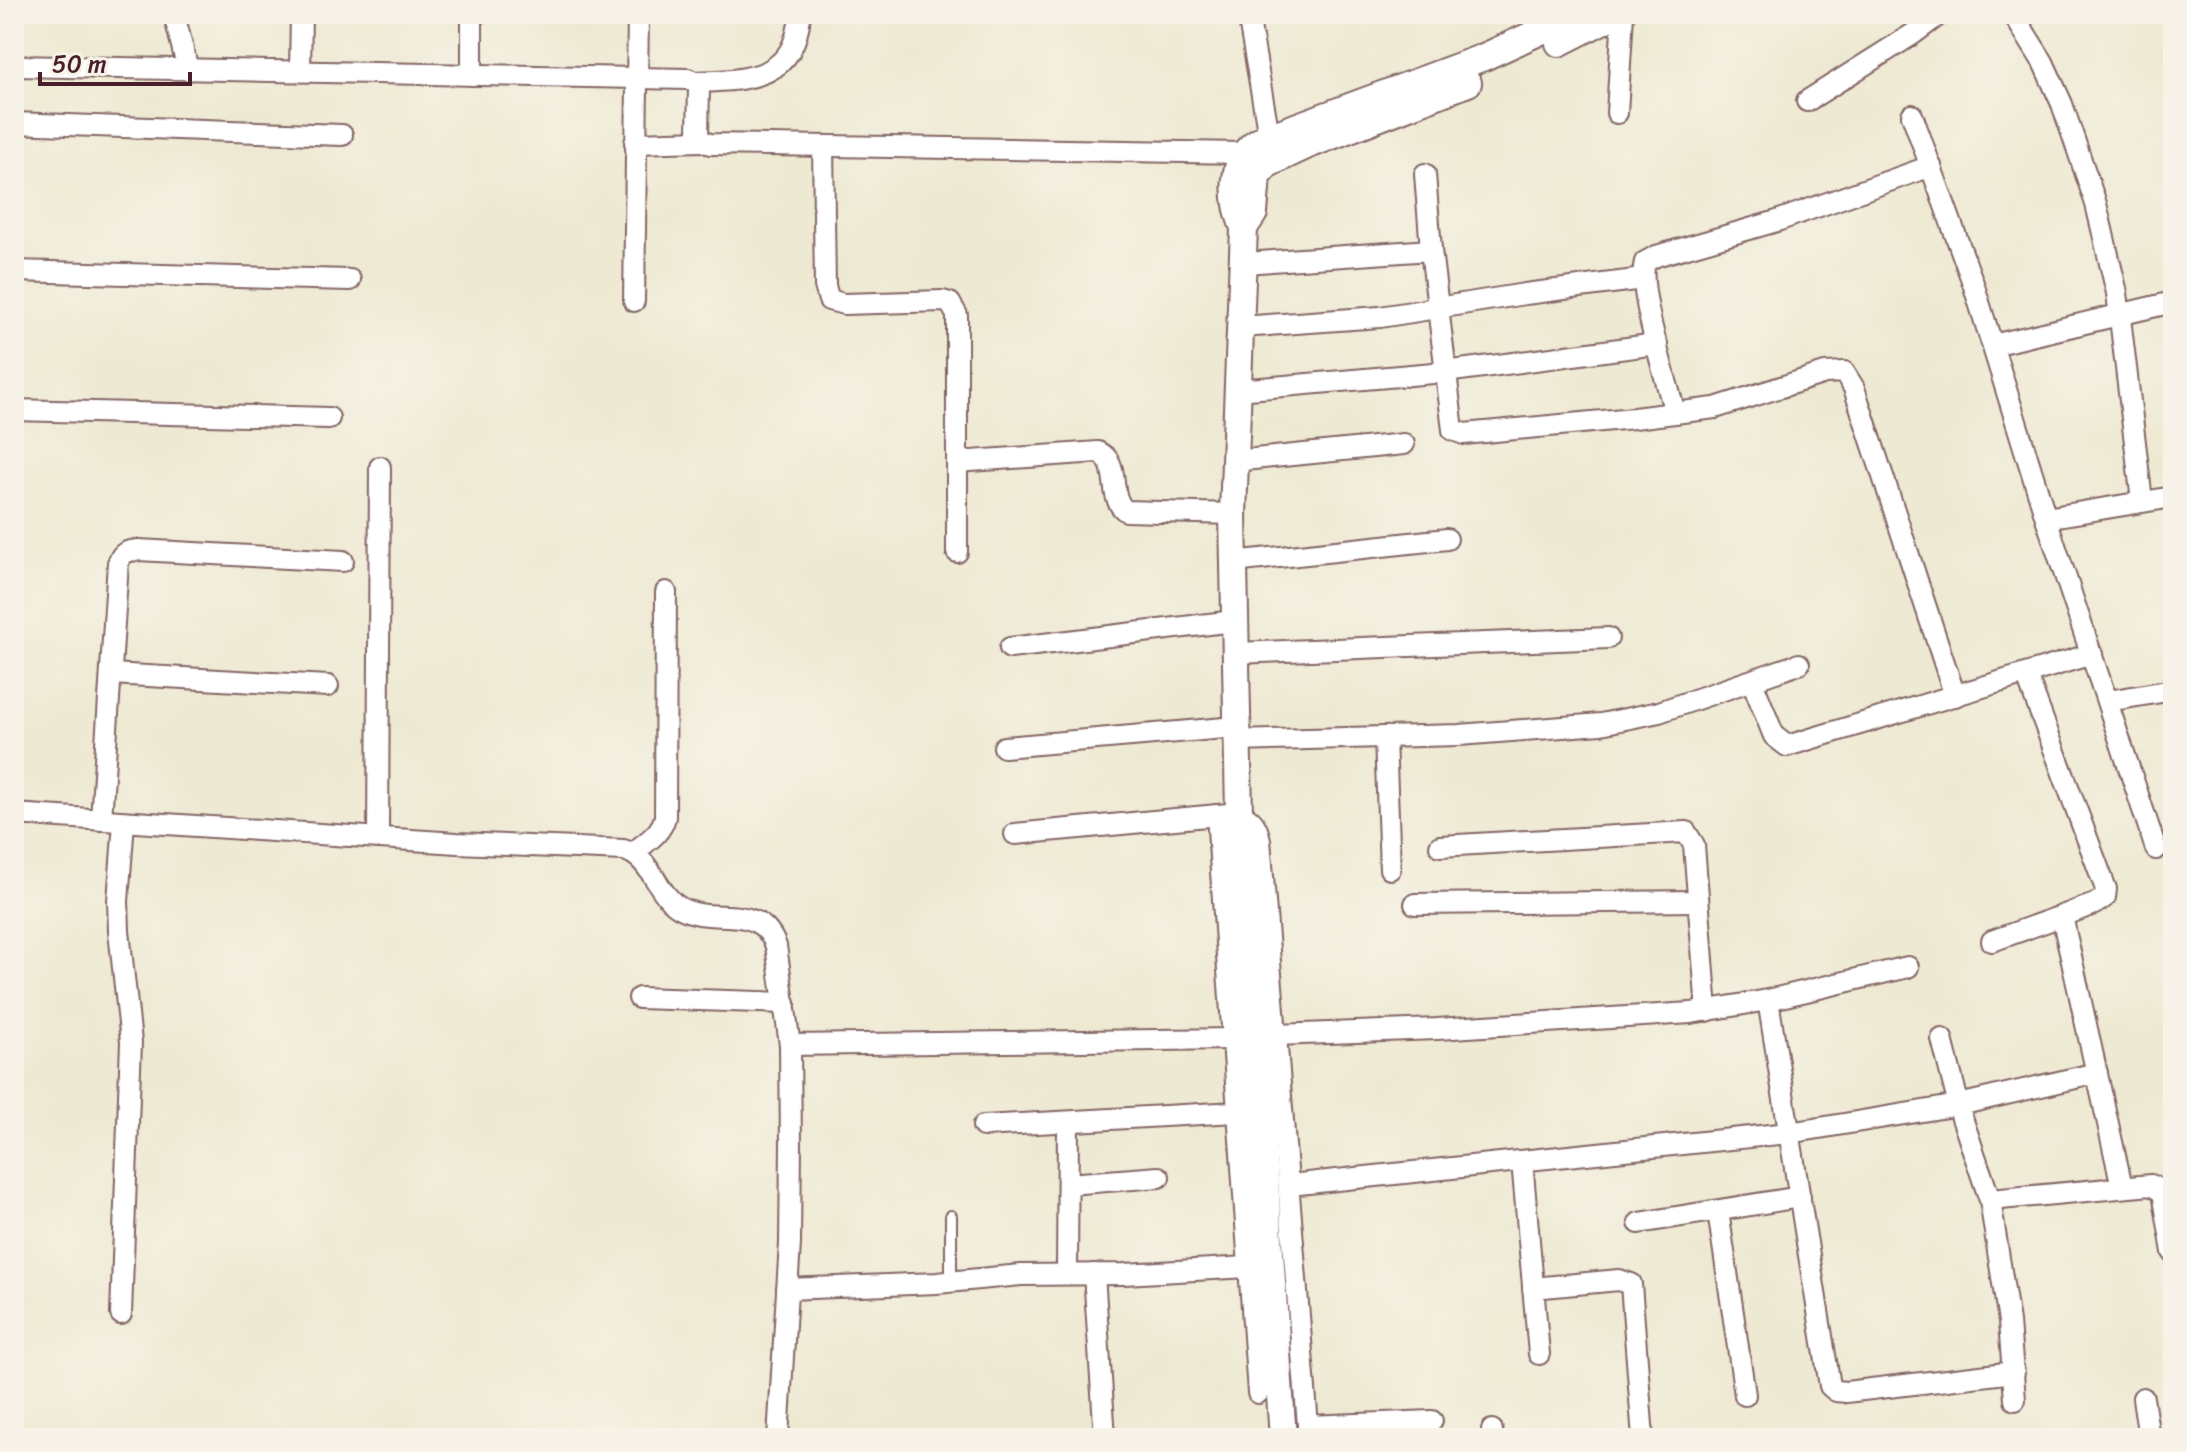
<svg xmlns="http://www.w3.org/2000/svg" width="2187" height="1452" font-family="Sriracha,sans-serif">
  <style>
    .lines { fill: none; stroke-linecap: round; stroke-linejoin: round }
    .service-casing { stroke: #836665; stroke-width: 14 }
    .minor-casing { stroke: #836665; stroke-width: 24 }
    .tertiary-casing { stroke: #836665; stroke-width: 30 }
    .service { stroke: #fff; stroke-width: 10 }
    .minor { stroke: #fff; stroke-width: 20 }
    .tertiary { stroke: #fff; stroke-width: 26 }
  </style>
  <rect width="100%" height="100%" fill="#f7f3e8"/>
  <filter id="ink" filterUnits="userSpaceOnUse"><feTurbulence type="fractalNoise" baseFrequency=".0125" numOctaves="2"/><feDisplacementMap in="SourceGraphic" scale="16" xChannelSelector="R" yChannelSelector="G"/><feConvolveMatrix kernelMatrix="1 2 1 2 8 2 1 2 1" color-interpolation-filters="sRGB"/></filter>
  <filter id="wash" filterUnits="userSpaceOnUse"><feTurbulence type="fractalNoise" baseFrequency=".006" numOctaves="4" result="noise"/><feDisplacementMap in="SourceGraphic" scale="32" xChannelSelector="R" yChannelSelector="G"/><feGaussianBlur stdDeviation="1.8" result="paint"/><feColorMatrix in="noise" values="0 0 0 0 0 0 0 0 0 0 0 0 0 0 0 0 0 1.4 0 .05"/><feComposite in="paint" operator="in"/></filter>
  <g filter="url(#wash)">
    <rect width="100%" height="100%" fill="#eee9d2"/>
  </g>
  <g filter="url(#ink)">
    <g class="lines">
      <g class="service-casing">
        <path id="service" d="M951,1282v-66"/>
      </g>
      <g class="minor-casing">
        <g id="minor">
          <path d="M174,14l14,56"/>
          <path d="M1248,14l21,122"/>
          <path d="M2013,14l30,48 19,42 34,100 21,89 25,208"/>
          <path d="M14,66l674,13 7,3 4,5 -1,47 4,7 8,3 533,9 12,3"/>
          <path d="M300,71l1,-57"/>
          <path d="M472,75v-61"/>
          <path d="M695,82c54,-2 100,-2 105,-68"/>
          <path d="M1807,101l106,-67 27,-20"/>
          <path d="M1617,113l6,-99"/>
          <path d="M1912,115l61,168 73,235 110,331"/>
          <path d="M14,123l328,12"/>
          <path d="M635,143l67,-2"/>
          <path d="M823,146l2,140 4,14 15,4 99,-3 7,2 7,12v237"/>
          <path d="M1425,174l6,76 22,180 11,4 170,-16 81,-10 110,-35 19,-1 10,16 101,308"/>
          <path d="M1244,263l187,-13"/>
          <path d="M14,271l336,9"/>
          <path d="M634,301l4,-287"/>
          <path d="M1241,327l139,-10 145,-23 118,-15"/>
          <path d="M1993,345l180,-43"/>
          <path d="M1237,390l208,-18 212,-28"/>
          <path d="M14,410l315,8"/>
          <path d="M1675,413c-8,-31 -38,-124 -30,-151l11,-6 121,-35 154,-55"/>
          <path d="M1234,461l170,-17"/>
          <path d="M957,462l141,-10c25,11 8,45 28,59l107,3"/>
          <path d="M2046,518l127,-21"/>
          <path d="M1233,562l214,-23"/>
          <path d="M1010,648l224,-27"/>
          <path d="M1235,653l373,-15"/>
          <path d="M111,674l217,12"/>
          <path d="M1752,681l22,55 13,10 305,-92"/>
          <path d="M2108,701l65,-11"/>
          <path d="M1385,738l5,131"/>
          <path d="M1237,741l222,-6 142,-11 58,-12 140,-48"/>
          <path d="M1004,747l232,-20"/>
          <path d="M14,814l443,29 167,7c28,8 32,43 55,57 34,20 79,-8 97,39l14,99 1,100 -1,98 -12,195"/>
          <path d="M1217,815l41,578"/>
          <path d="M101,820l17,-257c4,-11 9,-12 20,-13l205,11"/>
          <path d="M1015,834l224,-21c14,6 18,13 21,27l49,598"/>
          <path d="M378,838l2,-371"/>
          <path d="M1440,846l246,-14 8,13 13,166"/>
          <path d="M633,853c13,-11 28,-19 32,-36l1,-225"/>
          <path d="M1415,904l283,-3"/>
          <path d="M2062,916l60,271"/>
          <path d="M1992,941l103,-37 10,-7 1,-8 -80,-215"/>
          <path d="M639,998l146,5"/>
          <path d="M1768,1000l62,386 6,5 10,1 168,-20"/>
          <path d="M1275,1035l162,-6 254,-16 77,-13 140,-33"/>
          <path d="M1942,1039l20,79 28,82 19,122 6,78"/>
          <path d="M790,1045l443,-6"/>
          <path d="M983,1126l254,-14"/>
          <path d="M1522,1161l17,193"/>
          <path d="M1068,1184l91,-7"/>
          <path d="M1289,1185l500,-52 170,-28 138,-32"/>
          <path d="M1990,1200l161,-15 12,7 10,60"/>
          <path d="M1718,1211l27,184"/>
          <path d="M1639,1223l161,-26"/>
          <path d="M1067,1274l1,-151"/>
          <path d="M1094,1274l11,164"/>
          <path d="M1533,1288l86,-8 12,4 12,154"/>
          <path d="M787,1289l150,-6 84,-8 103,-1 124,-7"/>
          <path d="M121,1314l10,-272 -12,-111 -1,-30 6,-79"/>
          <path d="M2143,1398l6,40"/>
          <path d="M1308,1426l124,-5"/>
          <path d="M1492,1430v8"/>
        </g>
      </g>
      <g class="tertiary-casing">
        <g id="tertiary">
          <path d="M1559,43l57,-29"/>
          <path d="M1244,228l10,-15 3,-37 11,-12 38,-18 162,-63"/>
          <path d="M1283,1438l-44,-625 -6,-299 11,-286c-12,-29 -15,-71 16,-88l224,-83 94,-43"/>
        </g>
      </g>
      <use href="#service" class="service"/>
      <use href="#minor" class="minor"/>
      <use href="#tertiary" class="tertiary"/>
    </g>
  </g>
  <rect width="2187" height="1452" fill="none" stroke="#f7f3e8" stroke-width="48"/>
  <path d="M40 72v12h150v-12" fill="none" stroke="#4a1f2b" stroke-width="4"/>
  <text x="52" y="72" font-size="24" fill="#4a1f2b" stroke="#f7f3e8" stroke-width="6" paint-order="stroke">50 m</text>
</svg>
